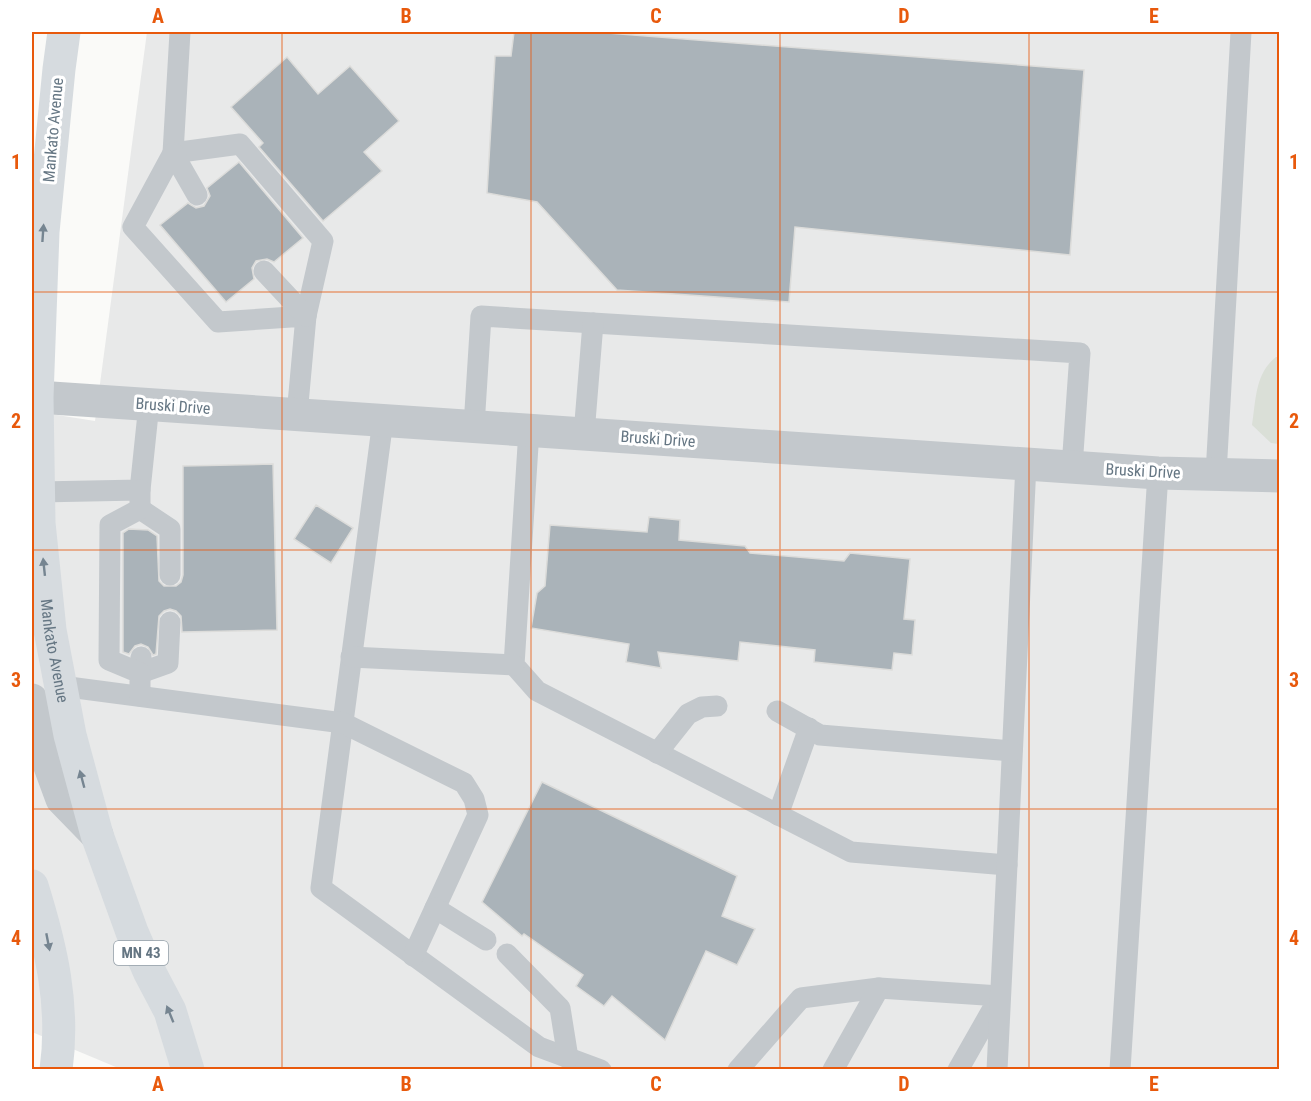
<svg xmlns="http://www.w3.org/2000/svg" width="1311" height="1101" font-family="'Roboto Condensed',sans-serif">
  <style>
    .built { fill: #e8e9e9 }
    .green { fill: #dadfd7 }
    .building { fill: #aab3b9; stroke: #dcdcda; stroke-width: 1.5 }
    .lines { fill: none; stroke-linecap: round; stroke-linejoin: round }
    .service { stroke: #c3c8cc; stroke-width: 21 }
    .minor { stroke: #c3c8cc; stroke-width: 33 }
    .tertiary { stroke: #c3c8cc; stroke-width: 33 }
    .primary { stroke: #d6dbdf; stroke-width: 33 }
    .oneway { fill: #768591 }
    .grid { fill: none; stroke: #e8590c; stroke-width: 1.5; stroke-opacity: 0.55 }
    .labels { text-anchor: middle; dominant-baseline: central; stroke-width: 6; stroke-linejoin: round; paint-order: stroke }
    .shield { fill: #fff; stroke: #939fa8; stroke-width: 1.5 }
    .shield-label { font-size: 15px; font-weight: bold; fill: #657683 }
    .street-label { font-size: 16px; fill: #657683; stroke: #fff }
    .neatline { fill: none; stroke: #e8590c; stroke-width: 2 }
    .grid-label { font-size: 20px; text-anchor: middle; font-weight: bold; fill: #e8590c }
  </style>
  <rect width="100%" height="100%" fill="#fafaf8"/>
  <path class="built" d="M147,32h1132v1037l-1156,1 -91,-38v-621l63,10z"/>
  <path class="green" d="M1276,357h4l-1,87 -8,-1 -19,-18c4,-25 3,-52 24,-68z"/>
  <g class="building">
    <path d="M514,32h81l489,38 -14,185 -275,-28 -6,75 -172,-12 -80,-88 -50,-9 8,-137h16z"/>
    <path d="M287,57l31,37 32,-28 49,55 -35,31 18,19 -59,50 -64,-74 4,-4 -32,-36z"/>
    <path d="M239,162l64,76 -29,24 -7,-3 -11,2 -4,7 2,11 -28,23 -66,-77 28,-22 8,5 8,-2 6,-10 -3,-8z"/>
    <path d="M273,464l4,166 -95,2 -1,-16 -5,-5 -6,-2 -6,2 -5,5 -3,38 -3,1 -5,-8 -7,-3 -6,2 -6,8 -6,-2v-119l6,-4 19,1 9,6 2,45 5,5h12l5,-4 2,-7v-109z"/>
    <path d="M316,505l37,23 -22,35 -37,-24z"/>
    <path d="M649,517l31,3 -1,20 66,6 5,7 94,8 6,-8 60,6 -6,60 11,1 -3,35 -18,-2 -2,17 -78,-8 1,-12 -75,-8 -2,19 -80,-9 3,16 -35,-6 3,-18 -98,-16 6,-35 8,-7 5,-61 97,7z"/>
    <path d="M542,782l195,94 -15,40 33,13 -18,36 -31,-14 -41,89 -53,-44 -8,10 -28,-20 7,-11 -59,-41 -2,2 -40,-34z"/>
  </g>
  <g class="lines">
    <g class="service">
      <path d="M180,32l-7,121 67,-9 83,97 -17,75"/>
      <path d="M197,195l-24,-42 -40,74 85,95 88,-6 -9,99"/>
      <path d="M264,271l42,45"/>
      <path d="M383,420l-62,468 218,159 62,23"/>
      <path d="M474,426l7,-110 599,37 -8,114"/>
      <path d="M529,430l-15,235 23,26 314,161 156,13 19,-401"/>
      <path d="M584,434l9,-111"/>
      <path d="M1216,474l25,-442"/>
      <path d="M39,492l101,-2 9,-86"/>
      <path d="M140,509l30,20v46"/>
      <path d="M141,657l-1,16 28,-10 2,-41"/>
      <path d="M351,657l163,8"/>
      <path d="M61,686l282,37 121,60 10,16 4,16 -65,141"/>
      <path d="M140,696v-23l-31,-13 1,-135 30,-16v-19"/>
      <path d="M777,711l43,24 192,16"/>
      <path d="M657,753l31,-39 14,-7 15,-1"/>
      <path d="M778,815l31,-87"/>
      <path d="M435,908l51,32"/>
      <path d="M507,954l53,54 8,50"/>
      <path d="M738,1070l63,-72 78,-10"/>
      <path d="M833,1070l46,-82 121,8 -42,74"/>
      <path d="M997,1070l10,-205"/>
      <path d="M1120,1070l38,-597"/>
    </g>
    <path class="minor" d="M32,700l9,42 21,57 35,36"/>
    <path class="tertiary" d="M32,391l5,6 989,67 132,9 122,3"/>
    <g class="primary">
      <path id="s1" d="M64,32l-5,37 -16,163 -6,165 2,126 11,107 20,105 27,100 35,97 17,39 21,40 18,59"/>
      <path d="M32,886c19,61 33,119 24,184"/>
    </g>
  </g>
  <defs><path id="oneway-solid" d="M-6-.8H1V-3.2L6.5 0L1 3.2V.8H-6Z" transform="scale(1.5)"/></defs>
  <g class="oneway">
    <use href="#oneway-solid" transform="translate(43 233) rotate(-86)"/>
    <use href="#oneway-solid" transform="translate(44 567) rotate(-96)"/>
    <use href="#oneway-solid" transform="translate(82 779) rotate(-105)"/>
    <use href="#oneway-solid" transform="translate(48 942) rotate(79)"/>
    <use href="#oneway-solid" transform="translate(170 1014) rotate(-112)"/>
  </g>
  <path class="grid" d="M282,32v1038M531,32v1038M780,32v1038M1029,32v1038M32,292h1248M32,550h1248M32,809h1248"/>
  <g class="labels">
    <rect class="shield" x="114" y="941" width="54" height="24" rx="4.5"/>
    <g class="shield-label">
      <text x="141" y="953">MN 43</text>
    </g>
    <g class="street-label">
      <text transform="translate(53 130) rotate(-85)">Mankato Avenue</text>
      <text transform="translate(173 406) rotate(4)">Bruski Drive</text>
      <text transform="translate(658 439) rotate(4)">Bruski Drive</text>
      <text transform="translate(1143 471) rotate(3)">Bruski Drive</text>
      <text stroke="none"><textPath href="#s1" startOffset="621">Mankato Avenue</textPath></text>
    </g>
  </g>
  <rect width="1311" height="1101" fill="none" stroke="#ffffff" stroke-width="66"/>
  <rect x="33" y="33" width="1245" height="1035" class="neatline"/>
  <g class="grid-label">
    <text x="158" y="23">A</text>
    <text x="406" y="23">B</text>
    <text x="656" y="23">C</text>
    <text x="904" y="23">D</text>
    <text x="1154" y="23">E</text>
    <text x="16" y="169">1</text>
    <text x="1294" y="169">1</text>
    <text x="16" y="428">2</text>
    <text x="1294" y="428">2</text>
    <text x="16" y="687">3</text>
    <text x="1294" y="687">3</text>
    <text x="16" y="945">4</text>
    <text x="1294" y="945">4</text>
    <text x="158" y="1091">A</text>
    <text x="406" y="1091">B</text>
    <text x="656" y="1091">C</text>
    <text x="904" y="1091">D</text>
    <text x="1154" y="1091">E</text>
  </g>
</svg>
